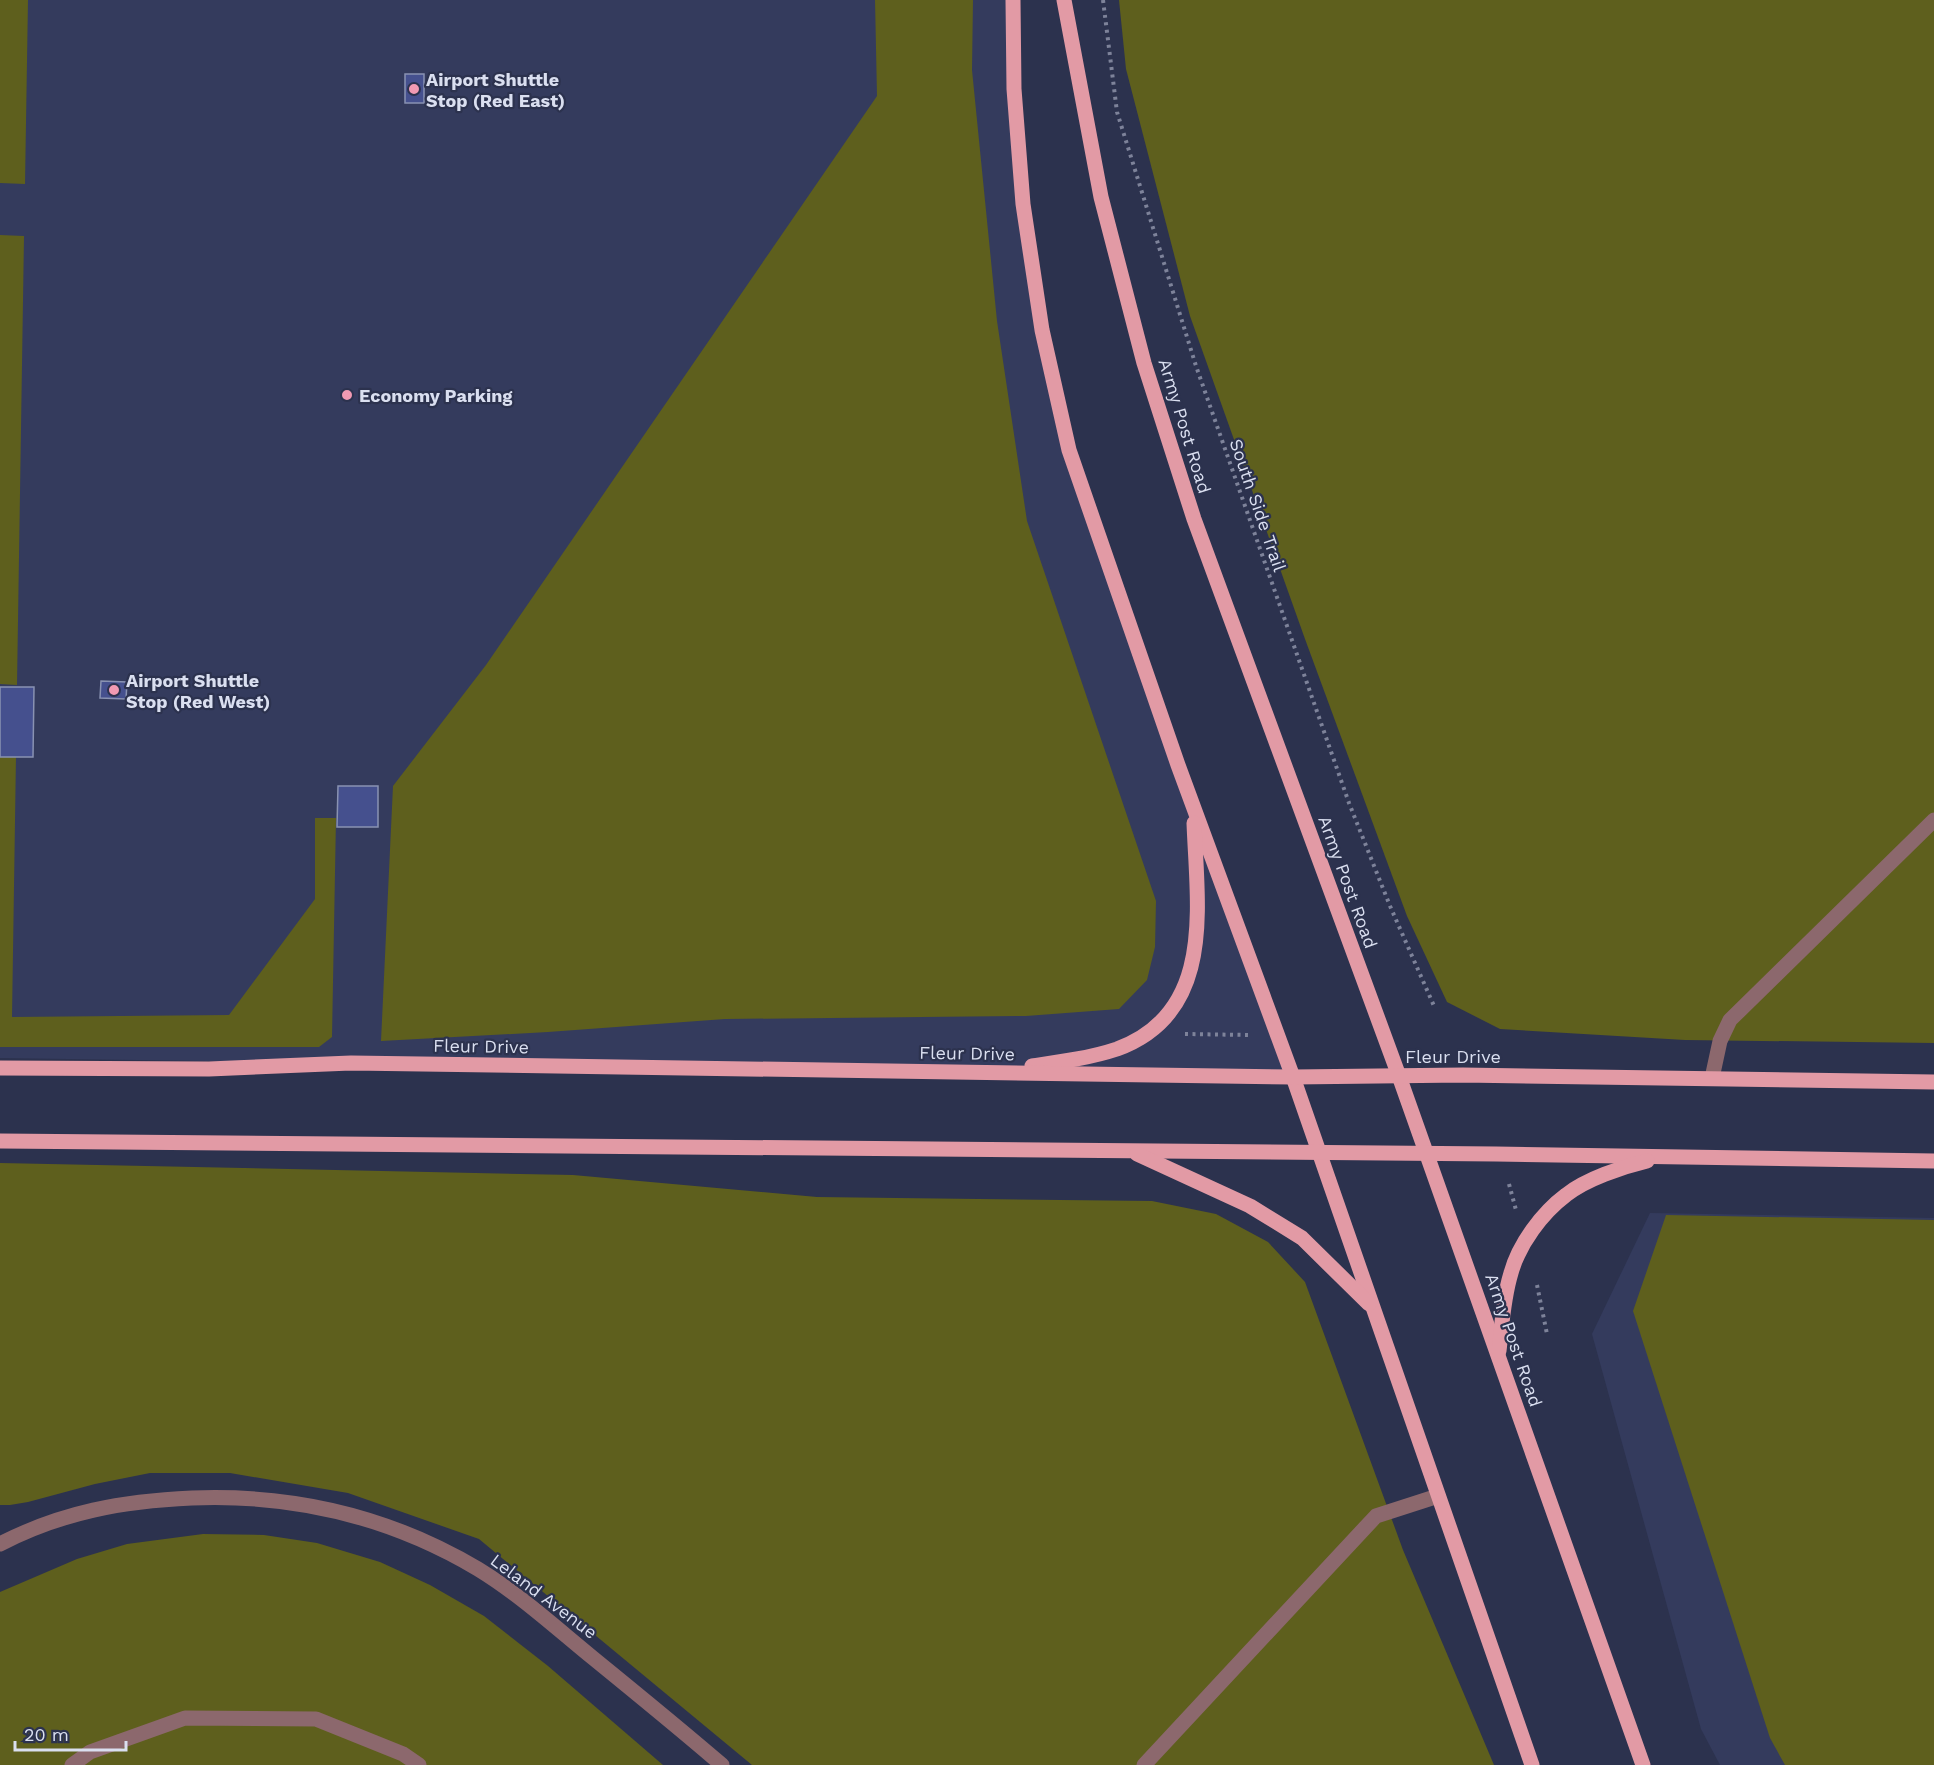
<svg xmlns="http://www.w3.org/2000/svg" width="1934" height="1765" font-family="'Work Sans',sans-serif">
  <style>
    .built { fill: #343b5d }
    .green { fill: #5e5f1d }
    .building { fill: #45508e; stroke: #8992b2; stroke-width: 1.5 }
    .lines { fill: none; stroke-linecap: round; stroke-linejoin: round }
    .path { stroke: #7e839a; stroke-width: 4; stroke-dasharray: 3 4.5; stroke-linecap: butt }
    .minor { stroke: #8c686d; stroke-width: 15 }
    .major { stroke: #e29aa5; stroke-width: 15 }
    .poi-dot { fill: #f19ab3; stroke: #2c324e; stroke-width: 2 }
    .labels { text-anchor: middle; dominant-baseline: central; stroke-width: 4.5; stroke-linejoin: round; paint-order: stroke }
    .poi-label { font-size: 18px; font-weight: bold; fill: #dadff0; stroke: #2c324e; text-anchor: start }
    .street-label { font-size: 18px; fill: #dadff0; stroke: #2c324e }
  </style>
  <rect width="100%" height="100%" fill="#2c324e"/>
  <g class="built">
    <path d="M0,0h1013l10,204 46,246 224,627 -1293,-19z"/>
    <path d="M1650,1213l284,5v547h-214l-19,-36 -109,-395z"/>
  </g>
  <g class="green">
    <path d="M0,0h28l-3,184 -25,-1z"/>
    <path d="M875,0h98l-1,70 25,251 30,200 129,380 -1,46 -8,33 -28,29 -93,7 -301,3 -177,13 -167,9 12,-255 93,-121 391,-569z"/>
    <path d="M1119,0h815v1043l-249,-3 -185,-11 -53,-27 -40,-86 -102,-277 -115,-323 -64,-247z"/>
    <path d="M0,235l24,1 -7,449 -17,-1z"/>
    <path d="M0,755l16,1 -4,261 217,-2 86,-116v-81h21l-4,219 -13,10h-319z"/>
    <path d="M0,1163l573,12 244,22 335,4 64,13 52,28 37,40 98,268 91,215h-742l-273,-226 -131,-46 -118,-20h-80l-55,11 -67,18 -18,3h-10z"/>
    <path d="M1666,1215l268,5v545h-149l-15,-27 -137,-427z"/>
    <path d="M203,1534l61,1 53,8 63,19 50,23 54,31 64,50 115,99h-663v-173l77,-33 50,-15z"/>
  </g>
  <g class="building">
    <rect x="405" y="74" width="19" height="29"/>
    <path d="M101,681l26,1 -1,17 -26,-1z"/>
    <path d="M0,687h34l-1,70h-33z"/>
    <path d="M338,786h40v41h-41z"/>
  </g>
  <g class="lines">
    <g class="path">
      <path d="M1103,0l14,112 79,254 153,437 41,103 44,100"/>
      <path d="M1185,1034l64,1"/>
      <path d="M1509,1184l7,26"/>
      <path d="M1537,1285l10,49"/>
    </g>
    <g class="minor">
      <path d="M1712,1078l8,-37 10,-21 204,-200"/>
      <path d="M0,1544c62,-32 123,-43 192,-46 103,-4 197,18 286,71 41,25 77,58 115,89 43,35 86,70 129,107"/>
      <path d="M72,1765l18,-13 95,-34 131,1 87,35 16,11"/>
      <path d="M1144,1765l232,-249 62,-20"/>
    </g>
    <g class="major">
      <path d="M1013,0l1,89 9,115 19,126 27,120 109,315 115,312 239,688"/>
      <path d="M1064,0l37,197 43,166 50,156 205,557 244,689"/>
      <path d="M1032,1066c28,-4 58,-8 85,-17 99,-36 80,-143 77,-226"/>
      <path d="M0,1068l209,1 142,-6 942,14 170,-2 471,7"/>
      <path d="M0,1141l1496,13 438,7"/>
      <path d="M1137,1154l113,52 52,32 67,66"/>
      <path d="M1499,1351c3,-26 4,-52 12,-78 8,-29 31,-60 55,-78 20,-16 56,-28 81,-34"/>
    </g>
  </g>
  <g class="poi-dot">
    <circle cx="414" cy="89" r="6"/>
    <circle cx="347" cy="395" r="6"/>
    <circle cx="114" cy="690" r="6"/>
  </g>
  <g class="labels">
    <g class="poi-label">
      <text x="426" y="79">Airport Shuttle<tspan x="426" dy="21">Stop (Red East)</tspan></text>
      <text x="359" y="395">Economy Parking</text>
      <text x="126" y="680">Airport Shuttle<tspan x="126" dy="21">Stop (Red West)</tspan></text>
    </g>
    <g class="street-label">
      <text transform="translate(1185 426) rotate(73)">Army Post Road</text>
      <text transform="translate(1258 505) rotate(71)">South Side Trail</text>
      <text transform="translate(1348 882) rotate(70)">Army Post Road</text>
      <text transform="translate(481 1046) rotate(1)">Fleur Drive</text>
      <text transform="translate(967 1053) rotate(1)">Fleur Drive</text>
      <text x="1453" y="1056">Fleur Drive</text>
      <text transform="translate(1514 1340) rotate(71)">Army Post Road</text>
      <text transform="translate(544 1596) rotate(37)">Leland Avenue</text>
    </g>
  </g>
  <path d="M15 1741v9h111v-9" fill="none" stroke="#dadff0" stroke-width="3"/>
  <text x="24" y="1741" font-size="18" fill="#dadff0" stroke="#2c324e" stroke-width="4.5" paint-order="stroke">20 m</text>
</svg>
